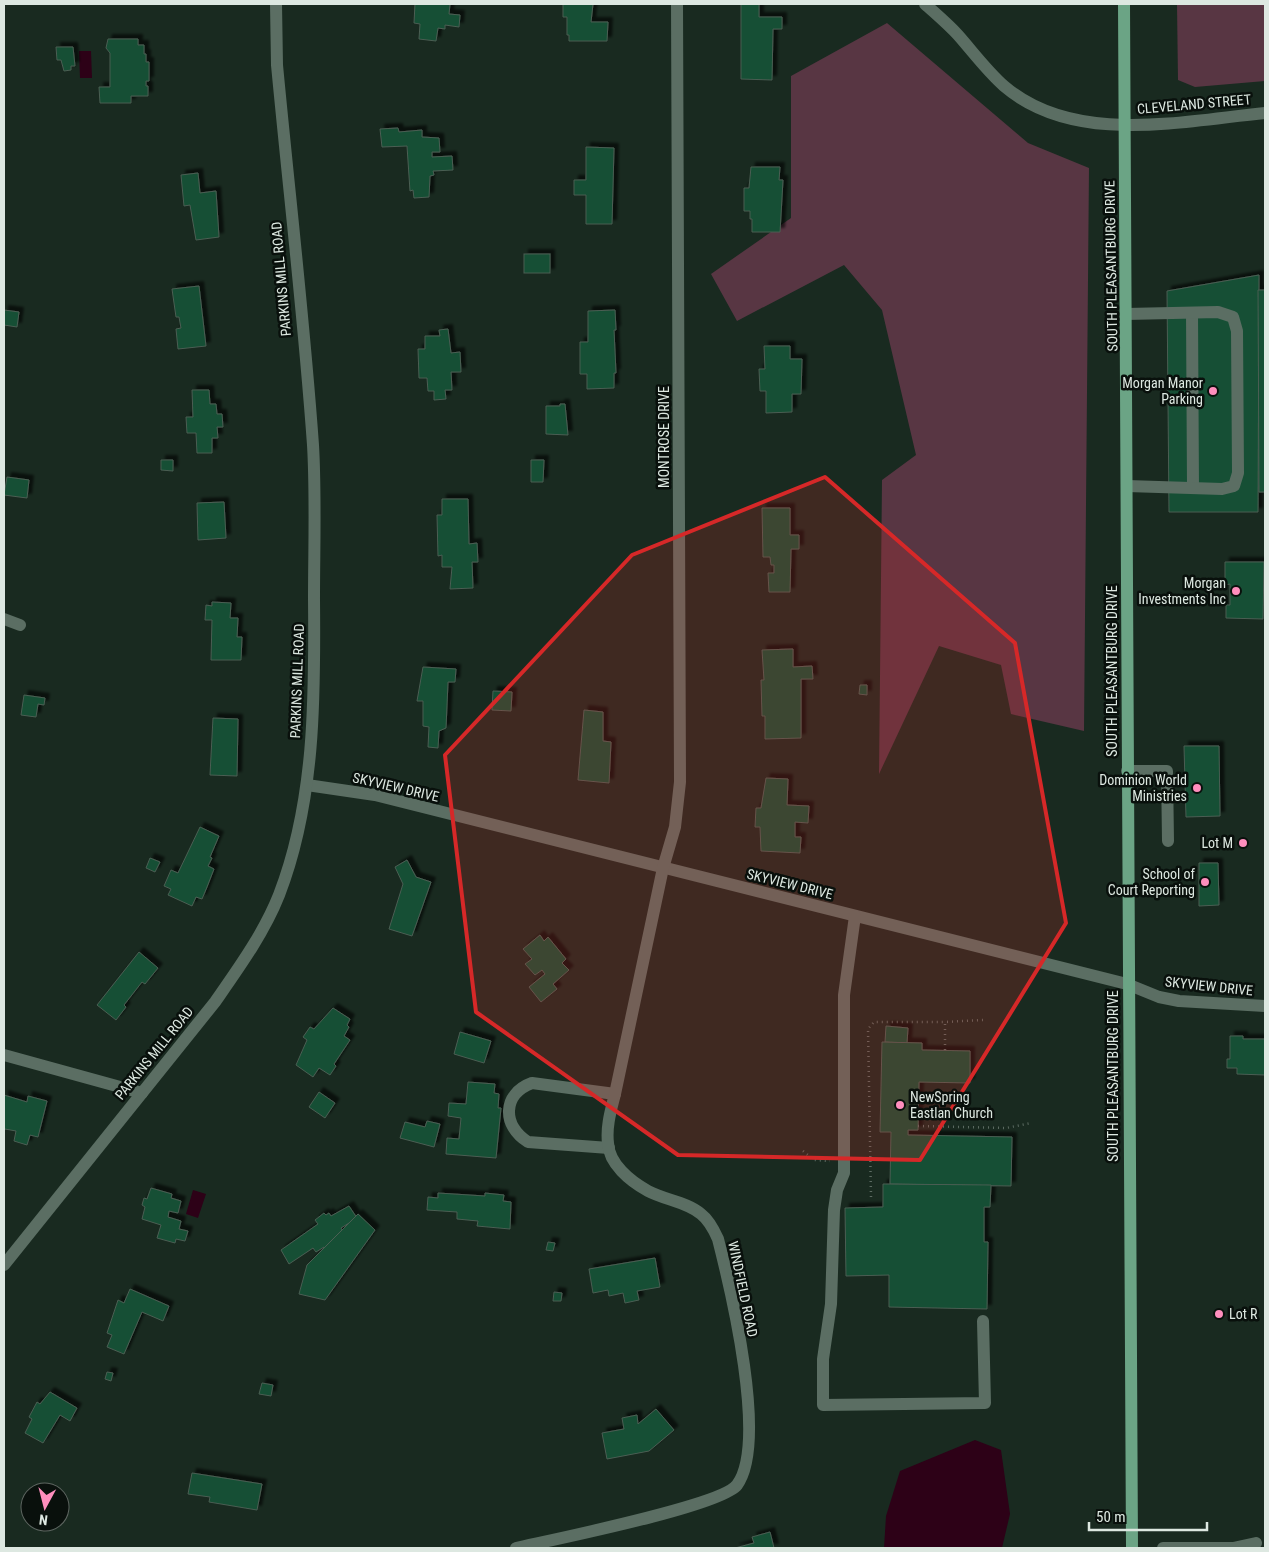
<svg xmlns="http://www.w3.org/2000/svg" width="1269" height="1552" font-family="'Roboto Condensed',sans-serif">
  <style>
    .green { fill: #583643 }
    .water { fill: #2d0117 }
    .building { fill: #135034; stroke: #4b5e53; filter: url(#shadow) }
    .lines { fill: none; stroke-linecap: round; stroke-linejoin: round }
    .path { stroke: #5c6b62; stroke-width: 2.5; stroke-dasharray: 1 4; stroke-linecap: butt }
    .minor { stroke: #5b6e63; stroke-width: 12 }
    .major { stroke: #6ba485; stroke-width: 12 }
    .marked { fill: #d62828; fill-opacity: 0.2; stroke: #d62828; stroke-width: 4; stroke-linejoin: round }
    .poi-dot { fill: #fe8ebd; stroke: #09100c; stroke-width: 2 }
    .labels { text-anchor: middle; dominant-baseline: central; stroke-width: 5; stroke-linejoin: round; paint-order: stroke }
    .street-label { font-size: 14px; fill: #dde8e1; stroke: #09100c }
    .poi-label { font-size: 14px; fill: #dde8e1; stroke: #09100c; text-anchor: end }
  </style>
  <defs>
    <filter id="shadow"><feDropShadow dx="4.5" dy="-4.5" stdDeviation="1" flood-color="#0009"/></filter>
  </defs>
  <rect width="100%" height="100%" fill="#192a20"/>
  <g class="green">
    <path d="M1177,4h88v77l-70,6 -17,-7z"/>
    <path d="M887,23l141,120 61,25 -5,563 -73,-17 -10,-49 -62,-19 -60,128 3,-294 34,-25 -34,-145 -38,-45 -107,56 -26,-47 80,-56v-142z"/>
  </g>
  <g class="water">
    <path d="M79,51h12l1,27h-12z"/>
    <path d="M193,1190l13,4 -8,24 -12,-4z"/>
    <path d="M975,1440l26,10 9,64 -8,34h-118l2,-32 14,-45z"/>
  </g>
  <g class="building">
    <path d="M415,4h35l-1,10 11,1 -1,12 -14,-2v4l-7,-1 -2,13 -17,-2 1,-15 -6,-1z"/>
    <path d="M563,4h30l-2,18h17l-1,19h-38v-6h-2v-18h-4z"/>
    <path d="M741,4h18v13h23v12h-9l-1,51 -31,-1z"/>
    <path d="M108,39h30v6h6v9h2v8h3v19h-3v5h2v10h-17v7h-31l-1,-16h11v-34l-4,-5z"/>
    <path d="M56,47h17l2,19h-4v4l-7,1 -3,-11h-4z"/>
    <path d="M398,128l1,4 23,-2v7l17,1 1,14h-8v5l20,-1 1,14 -20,1 1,4 -4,1 -1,21 -15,1 -1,-8 -3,1 -3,-45 -25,1 -2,-18z"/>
    <path d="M586,147l28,1 -2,76h-26v-29h-12v-15h12z"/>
    <path d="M751,167h29l-1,13h4l-3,52h-28v-13h-2v-8h-6v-23h5z"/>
    <path d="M198,173l2,20 16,-2 3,46 -23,3 -6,-35 -6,1 -3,-31z"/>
    <rect x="524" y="254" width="26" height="19"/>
    <path d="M1259,275l-1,237h-89l-2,-221z"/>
    <path d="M199,286l7,60 -28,3 -2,-20 5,-1 -2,-11h-3l-4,-28z"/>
    <path d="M1258,290h7v202h-6z"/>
    <path d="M4,310l15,2 -2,15 -13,-2z"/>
    <path d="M615,310l1,20h-2l2,43h-2v15l-27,1v-15h-7v-32h8v-31z"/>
    <path d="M448,329l3,24 9,-1 1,20h-10l1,18h-7l1,9 -12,1v-9h-6l-1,-13h-8l-1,-29h7v-13h15l-1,-6z"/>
    <path d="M764,346h26v13h12l-1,35h-9v18l-26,1v-22h-6l-1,-22h6z"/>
    <path d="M192,390h17l1,14h6l1,10h5l1,13h-6l1,11h-6v15h-15l-1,-20h-9l-1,-16h7z"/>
    <path d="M560,404h5l3,31 -22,-1v-28h14z"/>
    <path d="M161,460h12v11l-12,-1z"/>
    <path d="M531,460h13l-1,22h-12z"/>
    <path d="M7,477l22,3 -2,18 -23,-3z"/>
    <path d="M442,499h26l1,45 8,-1 1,19h-6l1,26 -23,1 2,-22h-10v-12l-4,1 -1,-41h5z"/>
    <path d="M224,502l2,36 -28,2 -1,-37z"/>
    <path d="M762,508h28v27h9v14h-8l-1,43h-21l-1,-19h6v-8h-3l-1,-8h-7z"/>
    <path d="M1225,562h39l-1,57 -37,-1v-13h4v-21l-5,1z"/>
    <path d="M212,602l19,1 -1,15h8l-1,19h5l-1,23h-30l1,-40h-7l1,-15 6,1z"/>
    <path d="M793,649v18l19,-1 1,13h-12v59l-36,1v-23h-3l-1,-36h3l-2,-30z"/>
    <path d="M423,667l33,2 -1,13h-7l-2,46 -7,3 -1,17 -10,-1 1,-20 -6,-1v-25h-6z"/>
    <path d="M860,685h7v10l-8,-1z"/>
    <path d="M493,691l19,1 -1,19 -19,-1z"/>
    <path d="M24,695l21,3 -1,7 -6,-1 -2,13 -15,-2z"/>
    <path d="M584,710l19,2v29l8,1 -2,41 -31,-3z"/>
    <path d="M213,718l25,1 -1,57 -27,-1z"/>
    <path d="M1184,746h35l1,70 -34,1z"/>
    <path d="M766,778l22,1 -1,26 22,1 -1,17 -13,-1v15h6l-1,16 -39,-2 -1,-24h-5l1,-19h5z"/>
    <path d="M200,827l19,9 -9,21 2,1 -4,8 6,3 -7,18 -5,12 -6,-2 -4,9 -24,-11 3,-6 -7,-3 7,-16 7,3z"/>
    <path d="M150,858l10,4 -5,10 -9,-4z"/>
    <path d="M407,860l9,17 15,5 -19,54 -23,-7 14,-45 -8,-17z"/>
    <path d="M1199,863h19l1,42 -20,1z"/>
    <path d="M540,935l4,6 4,-4 18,22 -4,4 7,7 -16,14 4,5 -16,13 -12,-15 16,-13 -3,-4 -7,5 -10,-11 7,-5 -9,-10z"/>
    <path d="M139,952l19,16 -13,16 -3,-2 -18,23 2,2 -10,13 -19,-15z"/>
    <path d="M333,1008l17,11 -3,6 2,2 -5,9 6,4 -16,24 2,2 -6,9 -11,-7 -6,9 -17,-12 11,-25 -4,-3 7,-10 4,2z"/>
    <path d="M886,1026l22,2 -1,15 -22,-1z"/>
    <path d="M460,1032l31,9 -7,22 -30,-9z"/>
    <path d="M1230,1036h13v3h22v36l-28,-1v-6h-10v-9h3z"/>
    <path d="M882,1042l40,1v7l48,1v32l-51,-1 -1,48h-10v5l104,2 -1,49 -121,-2 1,-52h-11z"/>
    <path d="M468,1082l27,2 -1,9 5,1 -1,14h3l-5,50 -50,-4 1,-16 12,1 2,-21 -13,-2 1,-13 17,1z"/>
    <path d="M319,1092l16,11 -10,15 -16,-11z"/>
    <path d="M4,1095l23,7 1,-6 19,5 -9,36 -8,-2 -3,10 -13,-4 2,-10 -11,-2 -1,3z"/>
    <path d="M427,1121l13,3 -6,23 -34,-9 5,-16 20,5z"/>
    <path d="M883,1184l108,1 -1,22h-6v35h4l-1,67 -98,-2v-32l-43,1 -1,-68 38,-1z"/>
    <path d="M151,1188l21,6 -1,4 10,3 -3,12 -9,-2 -1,6 13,4 -2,8 9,2 -3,10 -9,-2 -1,4 -18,-5 4,-13 -19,-6 3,-12 -3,-2 2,-7 3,1z"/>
    <path d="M438,1193l47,3v-3l19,2 -1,6 8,1 -1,27 -33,-3 1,-5 -21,-2v-7l-30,-2 1,-13 10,1z"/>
    <path d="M349,1206l8,12 -16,10 3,5 -10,7 3,5 -10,7 -3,-5 -8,5 -3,-4 -24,16 -8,-14 37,-26 -3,-4 9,-7 2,2 3,-2 2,3z"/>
    <path d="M358,1214l17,16 -50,70 -26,-6 8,-29z"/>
    <path d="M548,1242l7,1 -2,8 -7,-1z"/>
    <path d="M655,1258l5,29 -23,4 2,9 -14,3 -2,-10 -14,3 -1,-6 -15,3 -4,-24z"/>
    <path d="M130,1289l39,17 -6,15 -21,-9 -18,42 -17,-7 5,-12 -5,-2 11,-33 6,3z"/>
    <path d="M554,1292l8,1 -1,8h-8z"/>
    <path d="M107,1372l6,1 -2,8 -6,-2z"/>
    <path d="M262,1383l11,2 -2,11 -12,-2z"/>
    <path d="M50,1392l27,16 -7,13 -10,-6 -17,28 -18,-10 7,-14 -3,-2 8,-15 3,2z"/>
    <path d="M656,1409l18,21 -25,21 -42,8 -5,-26 22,-4 -2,-11 15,-3 1,9z"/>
    <path d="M192,1473l70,11 -5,26 -48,-8 1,-5 -22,-3z"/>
    <path d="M770,1532l4,16h-39l19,-5 -2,-6z"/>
  </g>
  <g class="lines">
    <g class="path">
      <path d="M945,1050v-28l38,-2"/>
      <path d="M918,1126l88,2 25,-5"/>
      <path d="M803,1151l11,9 16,1"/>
      <path d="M871,1197l-3,-168 6,-7h71"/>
    </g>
    <g class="minor">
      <path d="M925,4c11,10 23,20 33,31 15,17 29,36 46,51 70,60 178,35 261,27"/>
      <path d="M1192,313l1,175"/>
      <path d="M1126,314l92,-2 15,5 4,14 1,142 -4,13 -12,3 -95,-3"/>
      <path d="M4,619l16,6"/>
      <path d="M1127,771h40l1,70"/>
      <path d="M307,785l68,10 752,189 32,13 20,4 86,5"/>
      <path d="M855,916l-11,79v178l-7,17 -3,20 -3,94 -8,55v46l162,-2 -2,-82"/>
      <path d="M4,1055l138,38"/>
      <path d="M609,1148l-81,-6c-26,-16 -26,-48 4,-59l83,11"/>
      <path d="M4,1265l211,-263c23,-33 49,-69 64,-107 36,-93 36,-197 35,-296 0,-51 2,-103 -1,-154 -9,-127 -24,-253 -36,-380l-1,-61"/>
      <path d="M516,1548c35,-8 205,-42 221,-63 31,-42 -6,-195 -19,-246 -4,-9 -9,-19 -17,-25 -14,-12 -36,-14 -53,-23 -18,-10 -39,-27 -40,-48 -2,-17 3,-33 7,-49l48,-226 12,-41 5,-45 -3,-778"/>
      <path d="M1163,1548h70l23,-5"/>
    </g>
    <path class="major" d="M1124,4l8,1544"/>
  </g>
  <path class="marked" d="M825,477l190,166 51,280 -146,237 -242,-5 -202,-143 -31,-257 187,-200z"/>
  <g class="poi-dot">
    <circle cx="1213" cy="391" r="5"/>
    <circle cx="1236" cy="591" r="5"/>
    <circle cx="1197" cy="788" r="5"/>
    <circle cx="1243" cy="843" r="5"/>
    <circle cx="1205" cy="882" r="5"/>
    <circle cx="900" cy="1105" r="5"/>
    <circle cx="1219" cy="1314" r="5"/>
  </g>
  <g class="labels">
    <g class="street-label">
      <text transform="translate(1194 104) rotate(-5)">CLEVELAND STREET</text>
      <text transform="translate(1111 266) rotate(-91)">SOUTH PLEASANTBURG DRIVE</text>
      <text transform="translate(281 279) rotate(-95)">PARKINS MILL ROAD</text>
      <text transform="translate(664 437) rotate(-90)">MONTROSE DRIVE</text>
      <text transform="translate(1112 671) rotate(-90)">SOUTH PLEASANTBURG DRIVE</text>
      <text transform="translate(297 681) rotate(-88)">PARKINS MILL ROAD</text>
      <text transform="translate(396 787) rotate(13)">SKYVIEW DRIVE</text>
      <text transform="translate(790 884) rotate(14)">SKYVIEW DRIVE</text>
      <text transform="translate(1209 986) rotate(6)">SKYVIEW DRIVE</text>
      <text transform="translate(154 1053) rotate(-51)">PARKINS MILL ROAD</text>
      <text transform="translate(1113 1076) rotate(-90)">SOUTH PLEASANTBURG DRIVE</text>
      <text transform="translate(743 1289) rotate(78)">WINDFIELD ROAD</text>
    </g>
    <g class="poi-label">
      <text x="1203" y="383">Morgan Manor<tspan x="1203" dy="16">Parking</tspan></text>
      <text x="1226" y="583">Morgan<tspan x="1226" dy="16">Investments Inc</tspan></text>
      <text x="1187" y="780">Dominion World<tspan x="1187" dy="16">Ministries</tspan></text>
      <text x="1233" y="843">Lot M</text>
      <text x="1195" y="874">School of<tspan x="1195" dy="16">Court Reporting</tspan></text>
      <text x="910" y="1097" text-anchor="start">NewSpring<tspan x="910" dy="16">Eastlan Church</tspan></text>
      <text x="1229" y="1314" text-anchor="start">Lot R</text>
    </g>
  </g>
  <rect width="1269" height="1552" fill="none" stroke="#dde8e1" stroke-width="10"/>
  <g transform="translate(45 1507) rotate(187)"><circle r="24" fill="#09100c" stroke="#5e6661"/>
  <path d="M0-4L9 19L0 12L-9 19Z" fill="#fe8ebd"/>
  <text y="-8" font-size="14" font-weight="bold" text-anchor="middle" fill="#dde8e1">N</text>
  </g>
  <path d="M1089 1522v8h118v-8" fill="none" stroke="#dde8e1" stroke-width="2.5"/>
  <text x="1096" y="1522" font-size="15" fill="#dde8e1" stroke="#09100c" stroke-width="4" paint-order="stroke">50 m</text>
</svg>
